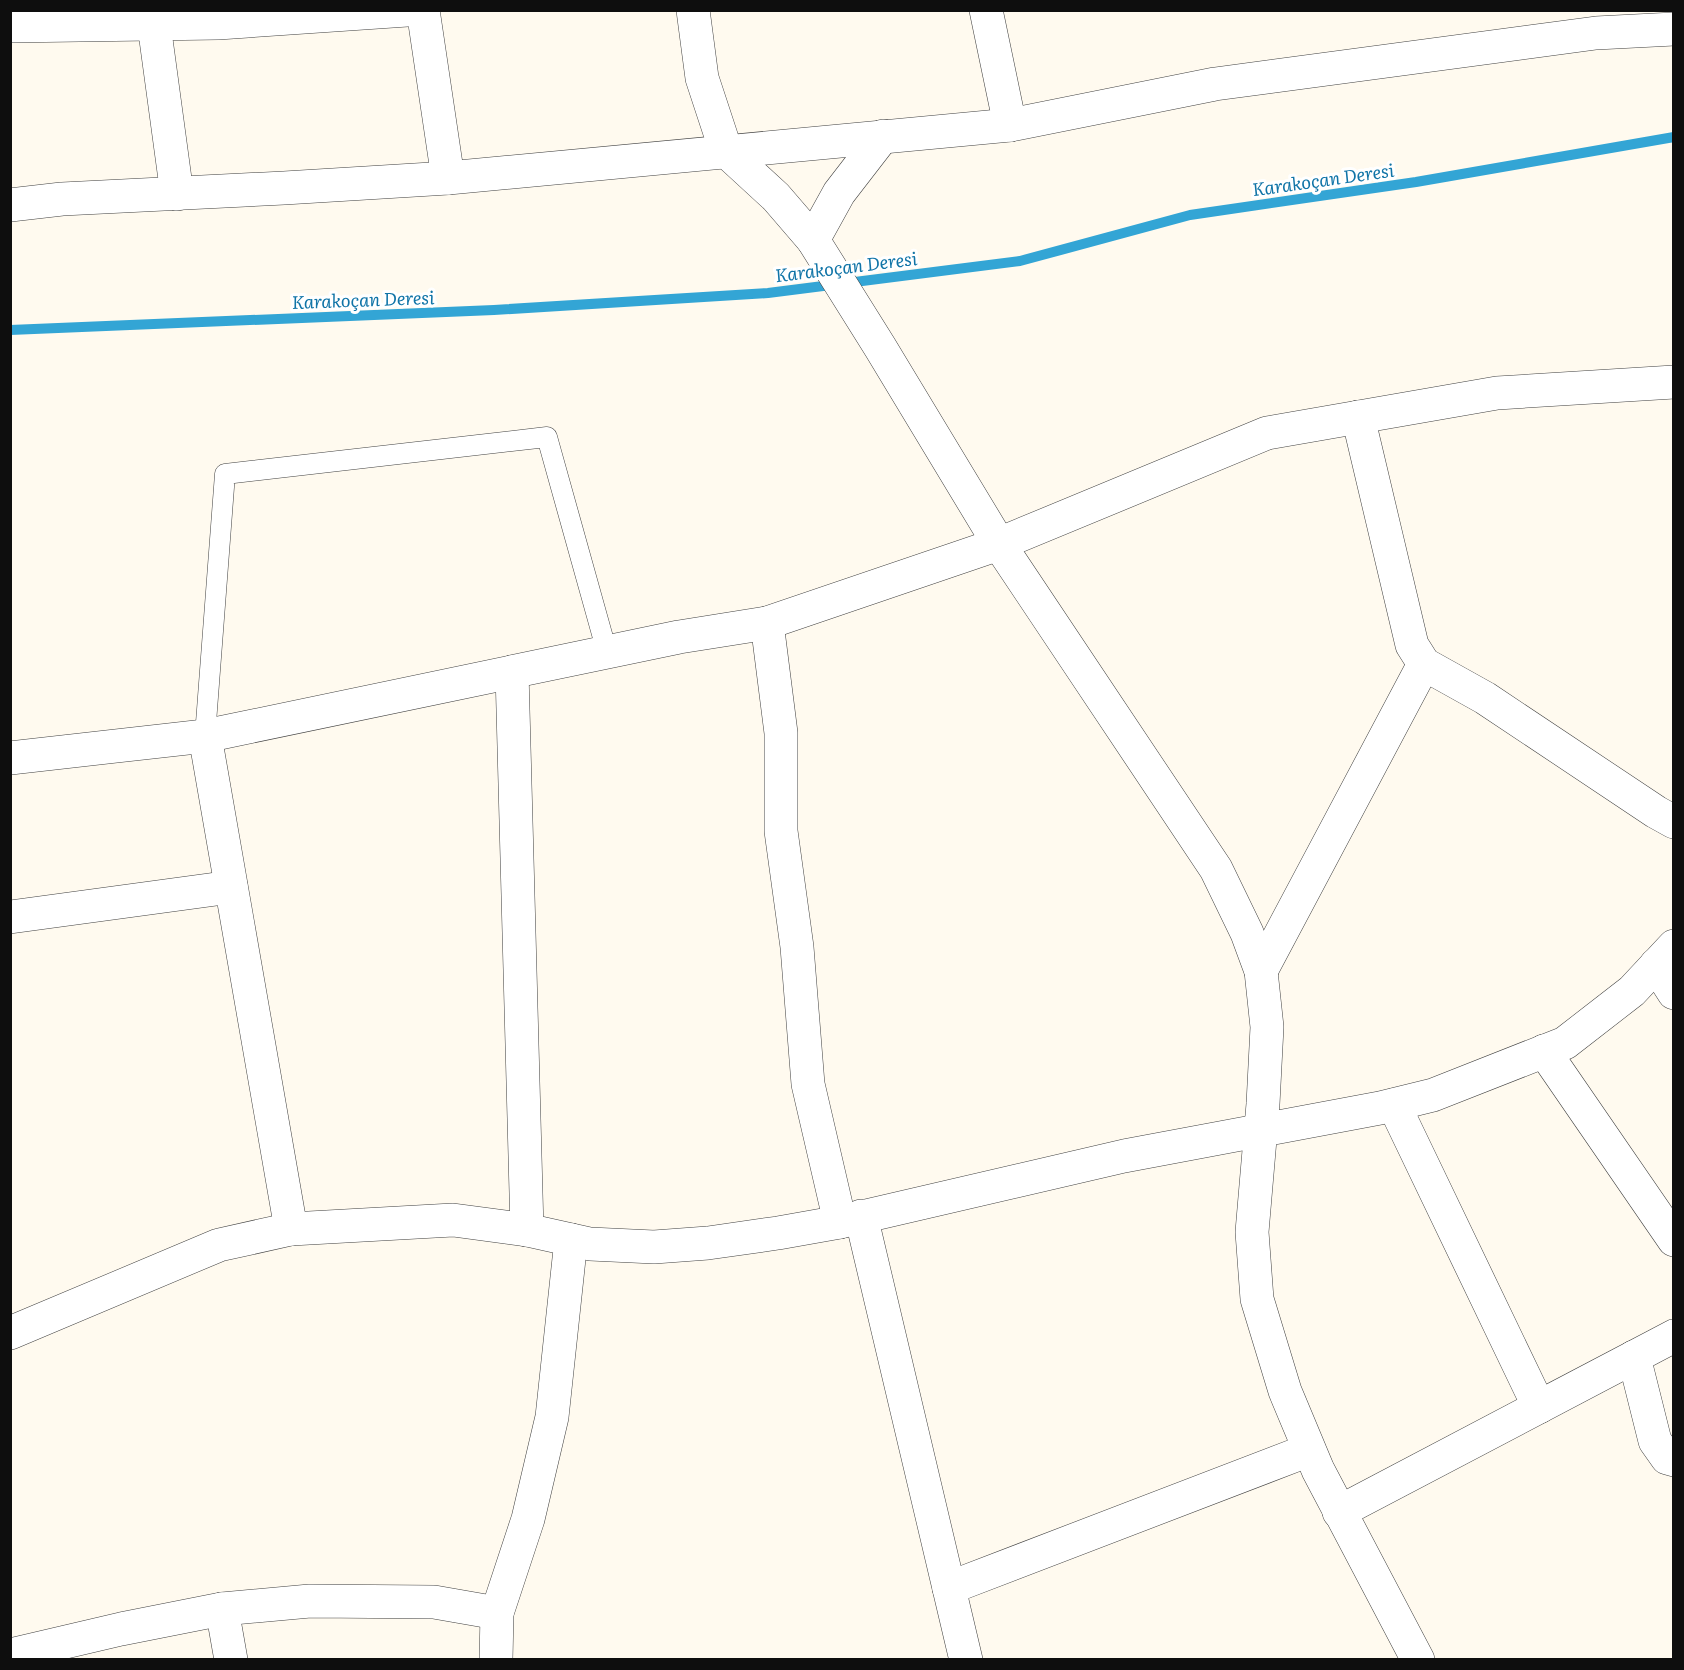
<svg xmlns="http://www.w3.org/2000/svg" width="1684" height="1670" font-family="Literata,serif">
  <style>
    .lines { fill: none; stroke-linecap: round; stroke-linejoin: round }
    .stream { stroke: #33a5d5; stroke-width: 10 }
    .service-casing { stroke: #414141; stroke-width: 21 }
    .minor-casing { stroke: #414141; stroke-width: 34 }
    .service { stroke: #fff; stroke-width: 20 }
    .minor { stroke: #fff; stroke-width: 33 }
    .labels { text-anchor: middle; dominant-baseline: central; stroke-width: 6; stroke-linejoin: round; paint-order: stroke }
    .water-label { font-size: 18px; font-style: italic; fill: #1074a7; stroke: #fff }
  </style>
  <rect width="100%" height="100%" fill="#fffaef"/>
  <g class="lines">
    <path class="stream" d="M10,330l484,-20 274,-17 252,-32 170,-46 226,-33 258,-45"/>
    <g class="service-casing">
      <path id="service" d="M205,736l20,-262 322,-37 60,215"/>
    </g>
    <g class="minor-casing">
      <g id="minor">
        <path d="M152,10l25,184"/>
        <path d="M423,10l25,168"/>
        <path d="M693,10l9,68 24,73 50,46 37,43 67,107 119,197 217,325 31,64 14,38 6,56 -4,77 -11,128 5,67 28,92 33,79 100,190"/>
        <path d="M986,10l24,115"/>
        <path d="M10,26l208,-3 189,-13"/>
        <path d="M10,205l52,-6 222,-11 164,-10 562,-53 205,-41 381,-51 78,-4"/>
        <path d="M813,240l26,-47 44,-57"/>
        <path d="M1358,417l54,228 12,19 61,34 171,114 18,10"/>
        <path d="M767,623l14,110v98l16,116 11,137 32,138"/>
        <path d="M512,672l15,558"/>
        <path d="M205,736l86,493"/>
        <path d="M10,758l195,-22 474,-99 88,-14 232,-79 268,-111 230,-40 177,-11"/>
        <path d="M10,917l221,-30"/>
        <path d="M1656,965l18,28"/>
        <path d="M1261,971l163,-307"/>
        <path d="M1544,1051l130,189"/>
        <path d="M1394,1105l145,302"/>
        <path d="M861,1216l105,444"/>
        <path d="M10,1333l209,-88 72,-16 162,-9 74,10 63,14 64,3 54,-4 70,-10 62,-11 284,-66 256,-48 53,-13 132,-52 67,-52 42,-45"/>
        <path d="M1634,1357l21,84 12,17 7,2"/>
        <path d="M1339,1512l335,-176"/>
        <path d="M949,1588l360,-138"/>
        <path d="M222,1609l9,51"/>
        <path d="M10,1655l111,-26 101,-20 88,-8 124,1 63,11"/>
        <path d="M496,1660l1,-47 31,-94 24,-102 19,-177"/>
      </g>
    </g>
    <use href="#service" class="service"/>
    <use href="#minor" class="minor"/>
  </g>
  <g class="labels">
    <g class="water-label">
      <text transform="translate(1323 179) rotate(-8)">Karakoçan Deresi</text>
      <text transform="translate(846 266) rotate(-7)">Karakoçan Deresi</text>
      <text transform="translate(363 299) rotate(-2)">Karakoçan Deresi</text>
    </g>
  </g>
  <rect width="1684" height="1670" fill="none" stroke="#0e0e0e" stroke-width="24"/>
</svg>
